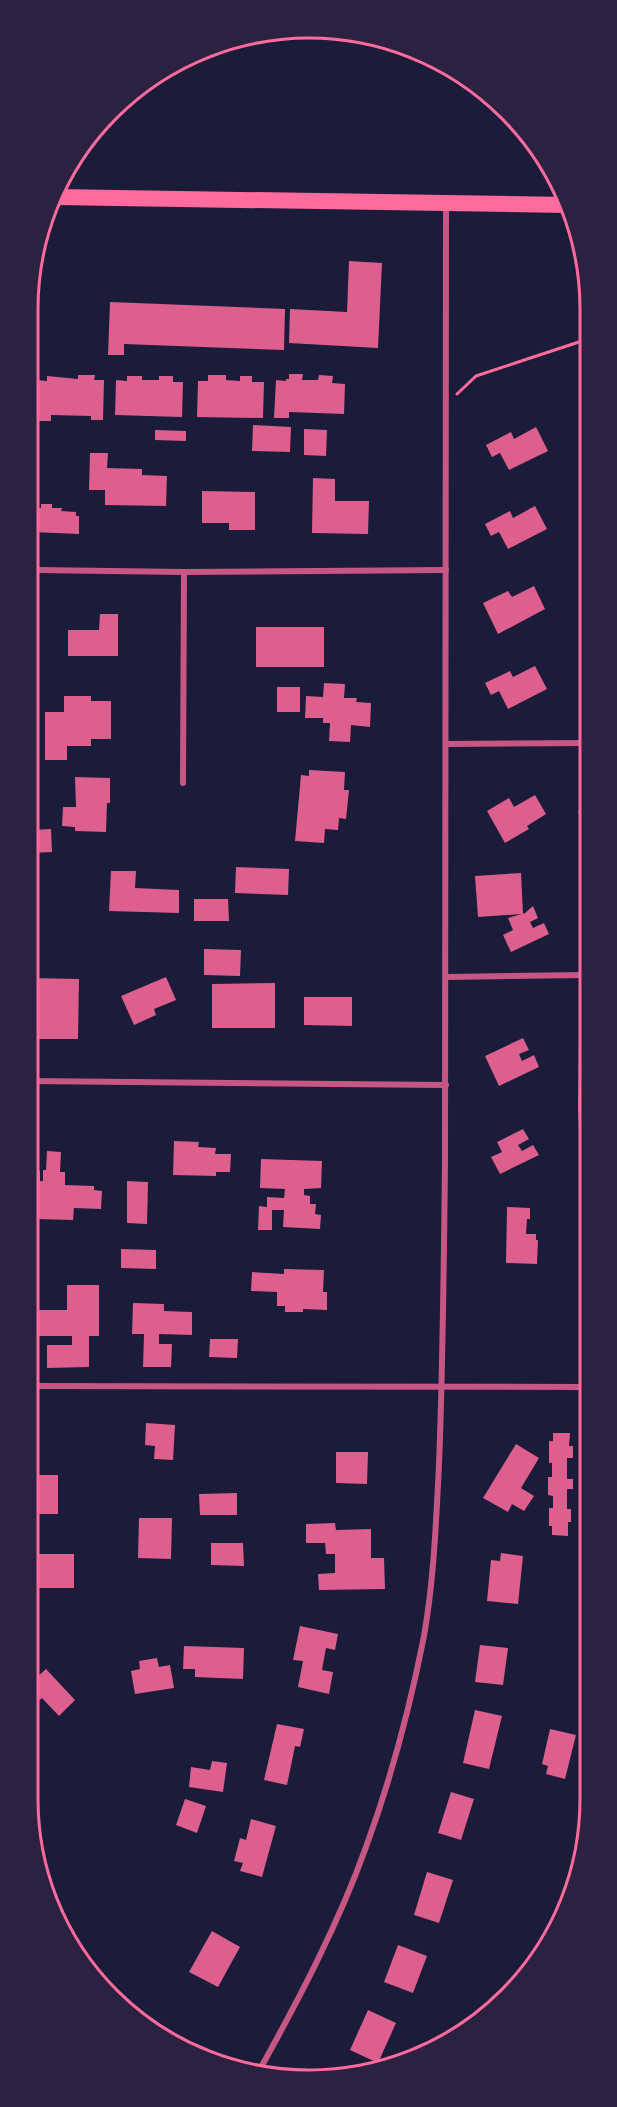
<svg xmlns="http://www.w3.org/2000/svg" width="617" height="2107" font-family="Overpass,sans-serif">
  <style>
    .building { fill: #dd5f8e }
    .lines { fill: none; stroke-linecap: round; stroke-linejoin: round }
    .path { stroke: #ff6b9d; stroke-width: 3 }
    .minor { stroke: #c65784; stroke-width: 6 }
    .trunk { stroke: #ff6b9d; stroke-width: 16 }
    .rim { fill: none; stroke: #ff6b9d; stroke-width: 3 }
  </style>
  <rect width="100%" height="100%" fill="#1b1b3a"/>
  <g class="building">
    <path d="M349,261l33,2 -4,85 -89,-5 1,-34 57,3z"/>
    <path d="M110,302l175,7 -1,41 -160,-6v11h-16z"/>
    <path d="M289,374h14l-1,6h16l1,-5 14,1 -1,7 13,1 -1,30 -55,-2v6h-15l2,-38 10,1v-2h3z"/>
    <path d="M78,375h17l-1,5h10l-1,40h-12v-4l-40,-1v6h-14v-41l10,1v-5l31,3z"/>
    <path d="M208,375h18v5l14,1v-5h12v6h12l-1,36 -66,-1 1,-36h10z"/>
    <path d="M127,376h15v4h17v-4h14v6h10l-1,35 -67,-2 1,-35 11,1z"/>
    <path d="M253,425l38,2 -1,25 -38,-1z"/>
    <path d="M536,427l12,24 -39,19 -9,-17 -8,4 -6,-12 25,-13 3,7z"/>
    <path d="M304,429l23,1 -1,26 -22,-1z"/>
    <path d="M155,430l31,1v10l-31,-1z"/>
    <path d="M90,453h18l-1,15 35,1v6l25,1 -1,30 -61,-1v-15h-16z"/>
    <path d="M313,478l22,1v22h34l-1,33 -56,-1z"/>
    <path d="M202,491l53,1v38h-26v-7h-27z"/>
    <path d="M41,504h11v4h10l-1,3 15,1v4h3v18l-48,-2 2,-24h8z"/>
    <path d="M535,506l12,23 -39,20 -9,-17 -8,4 -6,-12 25,-13 3,7z"/>
    <path d="M534,586l11,23 -47,25 -15,-31 25,-12 4,6z"/>
    <path d="M100,614h18v42h-50v-26h31z"/>
    <rect x="256" y="627" width="68" height="40"/>
    <path d="M535,666l12,23 -39,20 -9,-18 -8,4 -6,-12 25,-12 3,6z"/>
    <path d="M324,683l21,1 -1,14h13l-1,4 15,1 -1,24 -19,-2 -1,17 -21,-1 1,-18h-7v-5h-18l1,-22 17,1z"/>
    <rect x="277" y="687" width="23" height="25"/>
    <path d="M64,696h27v5h20v38h-20v7h-24v14h-22v-48h19z"/>
    <path d="M309,770l36,2 -1,18h5l-3,29 -7,-1 -1,12 -13,-1 -1,14 -29,-2 6,-66 8,1z"/>
    <path d="M75,777l35,1v25h-3l-1,29 -31,-1v-4l-13,-1 1,-19h13z"/>
    <path d="M535,795l11,19 -19,12 2,3 -24,14 -18,-32 22,-13 5,9z"/>
    <path d="M587,807v14l-3,1 -6,-10z"/>
    <path d="M51,829l1,23 -22,1v-23z"/>
    <path d="M236,867l53,2 -1,26 -53,-2z"/>
    <path d="M111,871h25l-1,17 44,2v23l-70,-2z"/>
    <path d="M521,873l2,41 -45,3 -3,-41z"/>
    <path d="M194,899h34l1,22h-35z"/>
    <path d="M533,906l5,12 -8,4 3,6 11,-5 5,11 -38,18 -8,-17 10,-5 -5,-12 17,-5z"/>
    <path d="M204,949l37,1 -1,26 -36,-1z"/>
    <path d="M166,977l10,23 -22,9 2,6 -22,10 -13,-29z"/>
    <path d="M30,978l49,1 -1,60h-48z"/>
    <path d="M275,983v45h-63v-44z"/>
    <path d="M304,997h48v29l-48,-1z"/>
    <path d="M523,1038l6,12 -10,4 3,7 12,-6 5,12 -40,19 -14,-30z"/>
    <path d="M523,1129l6,10 -11,6 4,6 11,-6 6,10 -39,19 -9,-17 11,-5 -5,-10z"/>
    <path d="M174,1141l25,1 -1,5 18,1 -1,6h16l-1,18h-14v4l-43,-1z"/>
    <path d="M47,1151l14,1 -1,20h5v13l29,1v4l8,1 -1,18 -27,-1 -1,12 -38,-1 1,-17h-7v-31h11v10h3v-11h3z"/>
    <path d="M261,1159l61,2 -1,27 -17,1v6l6,1v8h6l-1,10 6,1 -1,14 -37,-2 1,-17h-12v20h-14l1,-24 8,1v-10l17,1 1,-9 -25,-1z"/>
    <path d="M127,1181l21,1 -1,42 -20,-1z"/>
    <path d="M507,1207l23,1v11h-3l-1,15h10v6h2l-1,24 -31,-1z"/>
    <path d="M121,1249l35,1v19l-35,-1z"/>
    <path d="M284,1269l40,1 -1,22h4v18l-24,-1v3h-18v-6h-8v-14l-26,-1 1,-19 32,2z"/>
    <path d="M67,1285h32v51h-10v31l-42,1v-23h25v-9h-33v-26h28z"/>
    <path d="M133,1303l31,1v7l28,1v23l-33,-1v10h13l-1,23h-28l1,-33h-12z"/>
    <path d="M210,1339h28l-1,19 -28,-1z"/>
    <path d="M146,1423l29,2 -2,35 -19,-1 1,-13 -10,-1z"/>
    <path d="M553,1433h17l-1,13h4v12h-6v21h6v10h-6v20h4v13h-3v14l-16,-1v-9h-3v-18h4v-12l-5,-1v-18h4v-14h-3v-22h4z"/>
    <path d="M516,1444l23,14 -18,30 13,8 -10,15 -12,-7 -4,8 -25,-14z"/>
    <path d="M336,1452h32l-1,32 -31,-1z"/>
    <rect x="28" y="1475" width="30" height="39"/>
    <path d="M237,1493v22h-37l-1,-21z"/>
    <path d="M139,1518h33l-1,41 -33,-1z"/>
    <path d="M335,1523l1,7 35,-1v29h13l1,31 -66,1 -1,-16 17,-1v-19h-9l-1,-11h-19v-19z"/>
    <path d="M211,1543h32l1,23 -33,-1z"/>
    <path d="M501,1553l22,3 -5,48 -31,-3 4,-41 9,1z"/>
    <path d="M38,1554h36v34h-37z"/>
    <path d="M300,1626l38,8 -3,16 -9,-2 -4,22 11,2 -4,22 -31,-7 5,-26 -10,-1z"/>
    <path d="M480,1645l28,3 -5,37 -28,-3z"/>
    <path d="M184,1646l60,2 -1,31 -48,-2v-8h-12z"/>
    <path d="M157,1658l2,9 11,-2 4,23 -39,6 -4,-23 9,-2 -1,-8z"/>
    <path d="M46,1669l29,31 -16,16 -17,-18 -13,11 -2,-2v-21z"/>
    <path d="M475,1710l27,6 -13,53 -26,-6z"/>
    <path d="M277,1724l27,5 -4,18 -5,-1 -8,39 -23,-5z"/>
    <path d="M550,1729l26,6 -11,44 -19,-5 2,-8 -6,-2z"/>
    <path d="M212,1761l15,2 -4,29 -34,-5 2,-20 19,3z"/>
    <path d="M451,1792l23,7 -13,41 -23,-7z"/>
    <path d="M185,1799l21,7 -9,27 -21,-8z"/>
    <path d="M251,1819l25,7 -14,51 -22,-6 3,-8 -9,-2 6,-23 6,2z"/>
    <path d="M427,1872l26,8 -14,43 -25,-8z"/>
    <path d="M212,1931l28,16 -22,40 -29,-15z"/>
    <path d="M398,1945l29,11 -14,37 -29,-11z"/>
    <path d="M368,2010l28,13 -18,40 -28,-13z"/>
  </g>
  <g class="lines">
    <path class="path" d="M457,394l19,-18 112,-37"/>
    <g class="minor">
      <path d="M36,570l148,2 262,-2"/>
      <path d="M446,744l141,-1"/>
      <path d="M183,783l1,-211"/>
      <path d="M583,975l-2,134 1,19 4,13"/>
      <path d="M446,977l140,-2"/>
      <path d="M29,1081l417,4"/>
      <path d="M28,1386l558,1"/>
      <path d="M259,2071c40,-72 79,-146 107,-224 25,-68 44,-140 58,-211 10,-57 12,-114 15,-171 4,-102 5,-204 6,-306 3,-318 -2,-637 1,-955"/>
    </g>
    <path class="trunk" d="M56,197l511,8"/>
  </g>
  <path d="M0 0H617V2107H0ZM309 38H309A271 271 0 0 1 580 309V1799A271 271 0 0 1 309 2070H309A271 271 0 0 1 38 1799V309A271 271 0 0 1 309 38Z" fill="#2d2142" fill-rule="evenodd"/>
  <path class="rim" d="M309 38H309A271 271 0 0 1 580 309V1799A271 271 0 0 1 309 2070H309A271 271 0 0 1 38 1799V309A271 271 0 0 1 309 38Z"/>
</svg>
